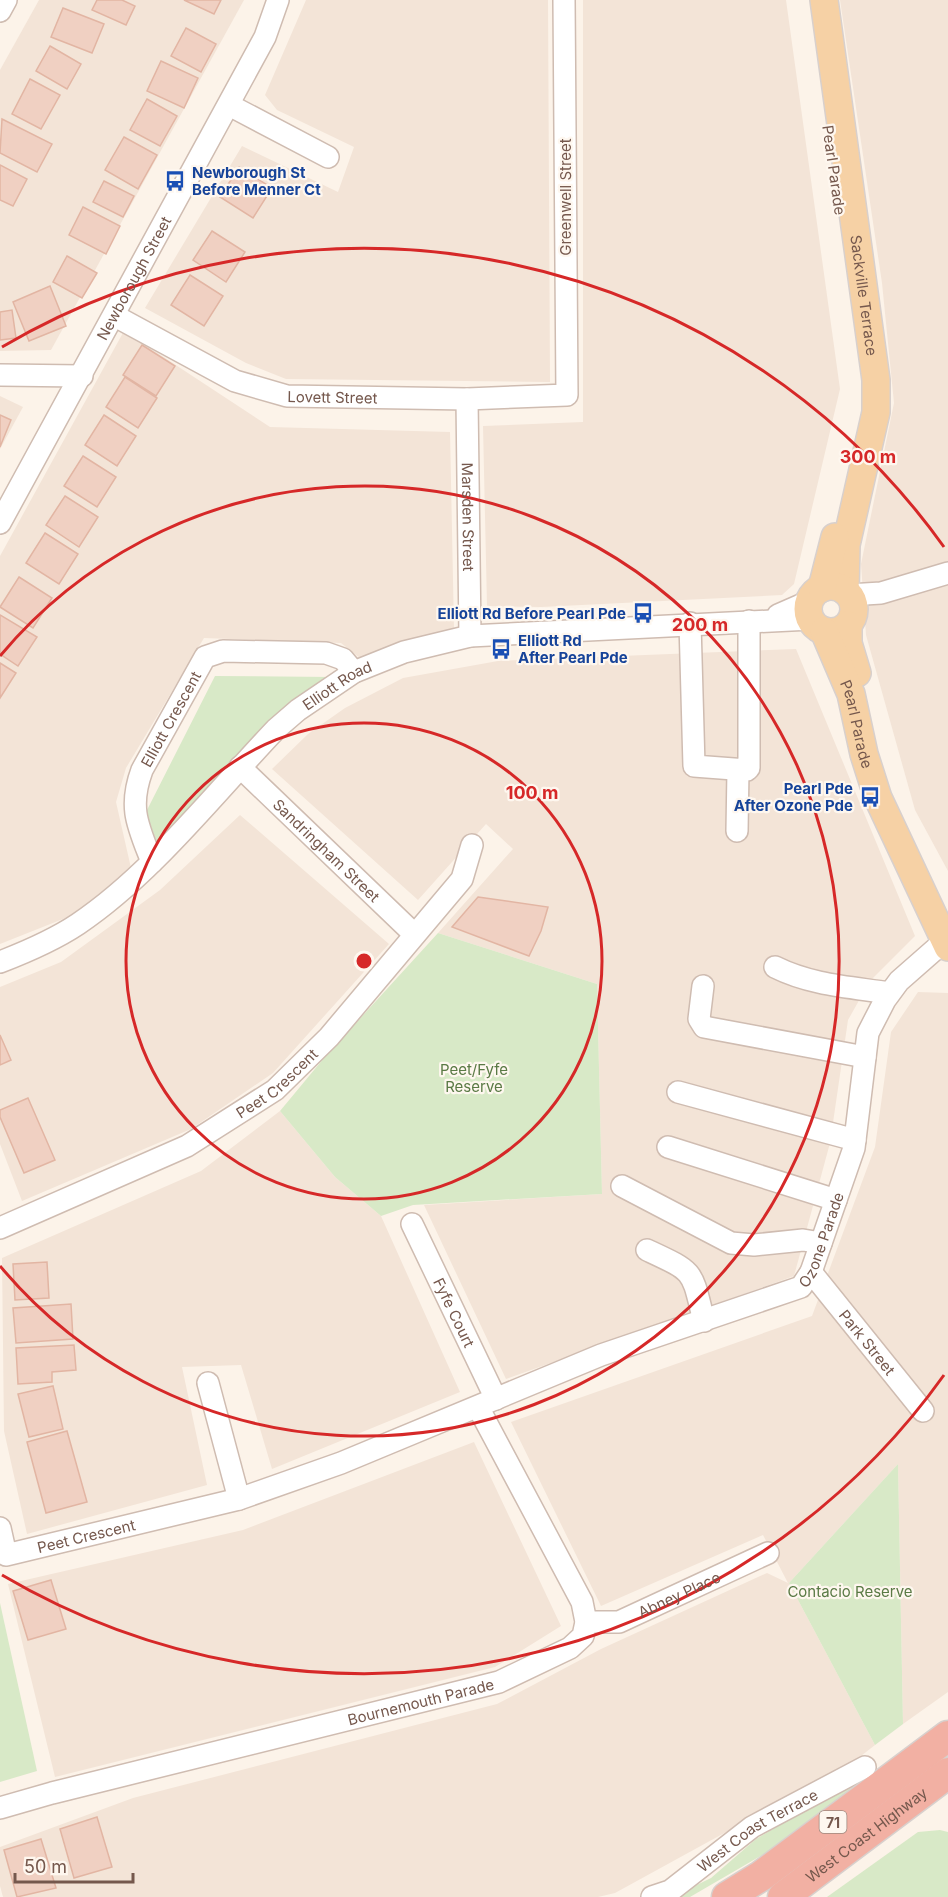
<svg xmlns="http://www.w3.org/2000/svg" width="948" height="1897" font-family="Inter,sans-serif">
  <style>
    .residential { fill: #f3e4d7 }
    .green { fill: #d8e9c7 }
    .building { fill: #f0d0c2; stroke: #e2b5a3; stroke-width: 1.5 }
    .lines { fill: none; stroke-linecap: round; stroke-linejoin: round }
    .minor-casing { stroke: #cfbcb1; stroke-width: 24 }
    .major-casing { stroke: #d8d0cd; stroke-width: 30 }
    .highway-casing { stroke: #d8d0cd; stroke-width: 33 }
    .minor { stroke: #fff; stroke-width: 21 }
    .major { stroke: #f6d1a5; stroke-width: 27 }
    .highway { stroke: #f2b0a3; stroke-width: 30 }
    .ring { fill: none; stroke: #d62828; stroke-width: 3 }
    .labels { text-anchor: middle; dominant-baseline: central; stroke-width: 4.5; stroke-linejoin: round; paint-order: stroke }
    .shield { fill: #fef7ef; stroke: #9e887e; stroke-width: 1.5 }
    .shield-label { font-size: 14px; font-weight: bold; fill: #75584d }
    .street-label { font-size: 15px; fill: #75584d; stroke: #fef7ef }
    .transit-label { font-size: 15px; font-weight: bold; fill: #164399; stroke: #fef7ef; text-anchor: start }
    .park-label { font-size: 15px; fill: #5a7a45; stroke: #fef7ef }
    .centre { fill: #d62828; stroke: #fef7ef; stroke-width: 3 }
    .ring-label { font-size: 18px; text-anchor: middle; font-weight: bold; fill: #d62828; stroke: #fef7ef; stroke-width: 4.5; stroke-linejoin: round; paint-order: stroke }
  </style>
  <rect width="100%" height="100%" fill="#fcf3e9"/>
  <g class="residential">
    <path d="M39,0h205l-193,350 -51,1v-281z"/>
    <path d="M306,0h242l2,382 -264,-3 -40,-16 -101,-55 97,-162 96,46 16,-45 -77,-37 -12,-15z"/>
    <path d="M583,0h203l54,389 -46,195 -12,11 -241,12 -54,-1 -4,-180 100,-4z"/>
    <path d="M840,0h108v871l-33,-61 -49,-175 -5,-71 33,-161 -12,-120z"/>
    <path d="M124,331l146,96 180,5 4,197 -93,30 -20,-16 -137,-5 -78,130 -10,34 15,66 -58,47 -73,29v-388z"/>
    <path d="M0,396l23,11 -23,42z"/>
    <path d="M796,649l119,287 -45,45 -22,39 -18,123 -36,133 -288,103 -82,-174 178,-11 -5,-210 -159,-51 75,-84 -27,-25 -68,76 -146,-131 36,-35 37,-26 58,-30 95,-17z"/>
    <path d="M240,815l149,129 -116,129 -82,56 -169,72 -22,-57v-157l61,-25 99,-72z"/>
    <path d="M918,992l30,1v699l-45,32 -5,-260 -109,119 86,162 -23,18 -237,130 -17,4h-595l-3,-11v-39l133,-49 364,-94 104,-55 166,-76 21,10 -25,-48 -162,71 -90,-184 301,-106 63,-169 16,-115z"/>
    <path d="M280,1111l55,66 46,39 79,176 -188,77 -31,-104 -59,2 25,118 -180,49 -23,-103 -2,-173 199,-87z"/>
    <path d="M474,1442l87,184 -66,41 -440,110 -47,-193 235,-54z"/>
  </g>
  <g class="green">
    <path d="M215,676l117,1 -58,40 -116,129 -12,-34z"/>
    <path d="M438,933l159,51 5,210 -189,11 -32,11 -46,-39 -55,-66 44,-53z"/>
    <path d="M898,1464l5,260 -28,21 -86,-162z"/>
    <path d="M0,1603l37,168 -37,11z"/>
    <path d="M873,1775l-92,69 -91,53h-18l39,-19 45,-39 107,-63z"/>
    <path d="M940,1830l8,2v65h-121l91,-65z"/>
  </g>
  <g class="building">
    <path d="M97,0h25l13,6 -9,19 -34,-15z"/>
    <path d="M184,0h37l-7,14z"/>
    <path d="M63,8l41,16 -12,29 -41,-16z"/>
    <path d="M186,28l30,16 -15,28 -30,-16z"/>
    <path d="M50,46l31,18 -14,25 -31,-18z"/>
    <path d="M161,61l37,17 -14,30 -37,-17z"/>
    <path d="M30,79l30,16 -19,34 -29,-15z"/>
    <path d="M147,99l30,17 -17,30 -30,-16z"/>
    <path d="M2,119l50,25 -15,28 -37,-19z"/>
    <path d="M124,137l33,18 -19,34 -33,-19z"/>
    <path d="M0,165l27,14 -14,27 -13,-6z"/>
    <path d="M239,167l33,21 -19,30 -33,-21z"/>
    <path d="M104,181l30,15 -11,21 -30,-15z"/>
    <path d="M83,207l37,19 -14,28 -37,-19z"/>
    <path d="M212,231l33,21 -19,30 -33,-22z"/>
    <path d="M67,256l30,17 -15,25 -29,-16z"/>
    <path d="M190,275l33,21 -19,30 -33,-21z"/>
    <path d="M50,286l16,40 -37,15 -16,-39z"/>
    <path d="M12,310l4,28 -16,2v-28z"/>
    <path d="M142,345l33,21 -19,30 -33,-21z"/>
    <path d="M125,377l32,21 -19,30 -32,-21z"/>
    <path d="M0,415l11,5 -11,27z"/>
    <path d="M104,415l32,21 -19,30 -32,-21z"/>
    <path d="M83,456l33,21 -19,30 -33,-21z"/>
    <path d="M65,496l33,21 -19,30 -33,-22z"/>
    <path d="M45,533l33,21 -19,30 -33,-21z"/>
    <path d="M19,577l33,21 -19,30 -33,-21z"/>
    <path d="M0,615l37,22 -19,29 -18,-12z"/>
    <path d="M0,663l16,10 -16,25z"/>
    <path d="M478,897l70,10 -7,24 -12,25 -77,-29z"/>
    <path d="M0,1035l11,25 -11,5z"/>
    <path d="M28,1098l27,62 -31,13 -24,-56v-7z"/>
    <path d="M47,1262l2,36 -34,2 -2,-36z"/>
    <path d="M71,1304l2,35 -57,4 -3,-35z"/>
    <path d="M74,1345l2,25 -24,2v10l-34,2 -2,-36z"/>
    <path d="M53,1386l10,43 -34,8 -11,-43z"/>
    <path d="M67,1431l20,71 -41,11 -19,-71z"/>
    <path d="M51,1580l15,49 -38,11 -15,-49z"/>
    <path d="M97,1817l15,50 -38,11 -14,-49z"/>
    <path d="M41,1839l15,49 -39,9 -13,-47z"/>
  </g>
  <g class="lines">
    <g class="minor-casing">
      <g id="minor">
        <path d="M0,11l6,-11"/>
        <path d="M229,105l99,52"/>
        <path id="s1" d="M115,316l120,65 52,15 180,3 100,-4 -3,-395"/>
        <path d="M0,375l82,1"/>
        <path id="s2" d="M467,399l3,237"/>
        <path id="s3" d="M0,523l265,-486 13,-37"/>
        <path d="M849,595l32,-2 67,-20"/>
        <path d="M778,615l32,-14"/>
        <path d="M690,623l4,143 53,4 2,-2v-147"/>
        <path id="s4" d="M240,767l174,167"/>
        <path d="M737,831l1,-61"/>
        <path id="s5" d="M152,862c-14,-36 -24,-54 -10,-92l63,-113 18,-6 103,2 17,6 11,13"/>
        <path id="s6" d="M0,962c26,-10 54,-22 78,-38 73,-49 137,-131 198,-195l22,-19 56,-38 50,-20 66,-16 341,-17"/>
        <path d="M775,967c36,18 75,20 114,26"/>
        <path d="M703,986l-4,33 5,8 161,30"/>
        <path d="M678,1092l177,48"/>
        <path d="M668,1147l168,53"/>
        <path d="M622,1186l109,57 23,2 49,-5 18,3"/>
        <path id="s7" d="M412,1224l84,175"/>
        <path id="s8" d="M0,1228l187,-82 88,-56 54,-53 133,-158 10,-34"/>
        <path d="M647,1250c49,23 44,19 57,71"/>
        <path id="s9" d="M811,1272l112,139"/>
        <path d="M208,1383l31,116"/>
        <path id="s10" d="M0,1528l6,27 233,-56 102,-36 260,-108 200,-68 10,-15 43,-124 14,-115 17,-33 14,-19 49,-43"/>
        <path id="s11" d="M586,1622h33l149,-69"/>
        <path id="s12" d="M0,1808l52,-15 447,-111 71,-34 13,-12 3,-14 -4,-20 -104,-195"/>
        <path id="s13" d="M652,1897l18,-6 82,-64 113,-60"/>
      </g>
    </g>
    <g class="major-casing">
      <g id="major">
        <path id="s14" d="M824,0l52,380v32l-30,133 -1,46"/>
        <circle cx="831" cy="609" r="23"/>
        <path d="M822,588l13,-51"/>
        <path d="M848,625v18l9,30"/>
        <path id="s15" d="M824,631l27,63 13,60 14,44 70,149"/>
      </g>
    </g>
    <g class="highway-casing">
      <g id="highway">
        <path d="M727,1897l34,-21 187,-140"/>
        <path id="s16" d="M783,1897l165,-124"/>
      </g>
    </g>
    <use href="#minor" class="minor"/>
    <use href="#major" class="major"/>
    <use href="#highway" class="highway"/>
  </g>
  <g class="ring">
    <circle cx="364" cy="961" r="238"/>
    <path d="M0 656A475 475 0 1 1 0 1266"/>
    <path d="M944 1375A713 713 0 0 1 2 1575M2 347A713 713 0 0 1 944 547"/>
  </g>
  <defs>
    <g id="bus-bare" transform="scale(1.62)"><path d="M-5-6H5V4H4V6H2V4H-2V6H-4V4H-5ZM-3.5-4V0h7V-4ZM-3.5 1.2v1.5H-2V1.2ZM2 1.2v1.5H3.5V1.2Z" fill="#1a4fb4" stroke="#fef7ef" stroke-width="2.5" paint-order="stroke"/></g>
  </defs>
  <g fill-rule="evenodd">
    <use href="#bus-bare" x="175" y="181"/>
    <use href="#bus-bare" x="643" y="613"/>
    <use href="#bus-bare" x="501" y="649"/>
    <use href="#bus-bare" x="870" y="797"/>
  </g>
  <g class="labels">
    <rect class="shield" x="819.5" y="1811" width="27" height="22" rx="4.5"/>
    <g class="shield-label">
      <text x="833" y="1822">71</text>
    </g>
    <g class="street-label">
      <text transform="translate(834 170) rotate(82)">Pearl Parade</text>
      <text transform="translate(565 197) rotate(-90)">Greenwell Street</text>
      <text stroke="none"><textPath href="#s3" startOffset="279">Newborough Street</textPath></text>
      <text stroke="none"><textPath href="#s14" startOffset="298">Sackville Terrace</textPath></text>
      <text stroke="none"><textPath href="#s1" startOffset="236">Lovett Street</textPath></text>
      <text stroke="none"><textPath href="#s2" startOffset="118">Marsden Street</textPath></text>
      <text stroke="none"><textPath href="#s6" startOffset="441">Elliott Road</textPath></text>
      <text stroke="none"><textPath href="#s5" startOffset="154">Elliott Crescent</textPath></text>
      <text stroke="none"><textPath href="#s15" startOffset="99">Pearl Parade</textPath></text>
      <text stroke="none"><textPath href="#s4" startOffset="120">Sandringham Street</textPath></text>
      <text stroke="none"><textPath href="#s8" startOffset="314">Peet Crescent</textPath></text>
      <text stroke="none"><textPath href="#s10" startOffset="920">Ozone Parade</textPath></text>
      <text stroke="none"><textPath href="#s7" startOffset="98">Fyfe Court</textPath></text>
      <text stroke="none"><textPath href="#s9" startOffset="90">Park Street</textPath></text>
      <text stroke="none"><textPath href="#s10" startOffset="110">Peet Crescent</textPath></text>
      <text stroke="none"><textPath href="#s11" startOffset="99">Abney Place</textPath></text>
      <text stroke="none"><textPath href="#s12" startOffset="434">Bournemouth Parade</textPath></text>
      <text stroke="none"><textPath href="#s13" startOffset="126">West Coast Terrace</textPath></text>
      <text stroke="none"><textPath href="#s16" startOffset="104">West Coast Highway</textPath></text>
    </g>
    <g class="transit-label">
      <text x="192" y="172">Newborough St<tspan x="192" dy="17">Before Menner Ct</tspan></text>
      <text x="626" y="613" text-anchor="end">Elliott Rd Before Pearl Pde</text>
      <text x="518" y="640">Elliott Rd<tspan x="518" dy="17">After Pearl Pde</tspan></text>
      <text x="853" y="788" text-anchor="end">Pearl Pde<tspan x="853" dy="17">After Ozone Pde</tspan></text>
    </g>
    <g class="park-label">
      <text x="474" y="1069">Peet/Fyfe<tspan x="474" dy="17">Reserve</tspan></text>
      <text x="850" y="1591">Contacio Reserve</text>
    </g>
  </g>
  <circle cx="364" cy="961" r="9" class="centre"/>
  <g class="ring-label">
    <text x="868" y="463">300 m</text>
    <text x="700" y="631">200 m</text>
    <text x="532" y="799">100 m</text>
  </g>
  <path d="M15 1873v9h118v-9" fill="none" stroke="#75584d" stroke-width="3"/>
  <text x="24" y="1873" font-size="18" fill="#75584d" stroke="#fef7ef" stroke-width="4.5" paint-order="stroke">50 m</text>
</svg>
